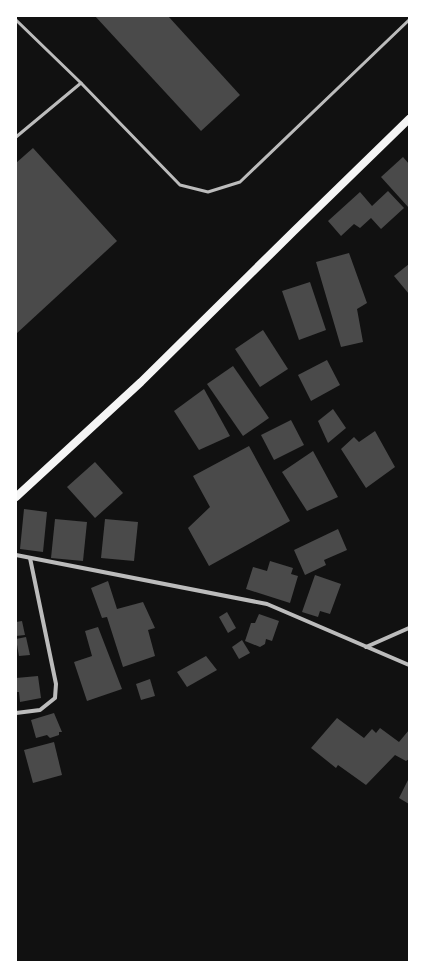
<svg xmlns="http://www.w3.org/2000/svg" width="425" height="978" font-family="Figtree,sans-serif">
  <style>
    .building { fill: #4a4a4a }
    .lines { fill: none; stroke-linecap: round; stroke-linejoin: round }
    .service { stroke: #bcbcbc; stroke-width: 3 }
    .minor { stroke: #bcbcbc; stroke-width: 4 }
    .secondary { stroke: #f5f5f5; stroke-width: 8 }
  </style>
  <rect width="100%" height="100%" fill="#111"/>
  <g class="building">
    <path d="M95,16h73l72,79 -39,36z"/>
    <path d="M33,148l84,93 -101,93v-171z"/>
    <path d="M403,157l6,7v44l-28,-31z"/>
    <path d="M388,191l16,17 -23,21 -10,-11 -11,10 -6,-4 -13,12 -13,-15 32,-29 12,14z"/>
    <path d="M349,253l18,50 -10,6 6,33 -22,5 -25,-85z"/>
    <path d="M409,264v30l-15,-18z"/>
    <path d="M310,282l16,48 -27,10 -17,-49z"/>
    <path d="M263,330l25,39 -28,18 -25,-38z"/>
    <path d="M327,360l13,25 -29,16 -13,-26z"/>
    <path d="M233,366l36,52 -26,18 -36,-52z"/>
    <path d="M204,389l26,47 -31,14 -25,-39z"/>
    <path d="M333,409l13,19 -18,15 -10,-22z"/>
    <path d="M291,420l13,25 -30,15 -13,-25z"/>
    <path d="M375,431l20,36 -29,21 -25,-39 13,-12 5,5z"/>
    <path d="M249,446l41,75 -81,45 -21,-38 22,-21 -17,-31z"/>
    <path d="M313,451l25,46 -31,14 -25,-39z"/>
    <path d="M95,462l28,31 -28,25 -28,-31z"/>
    <path d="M24,509l23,3 -4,40 -23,-3z"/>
    <path d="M55,519l32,3 -4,39 -32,-3z"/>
    <path d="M105,519l33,3 -4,39 -33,-3z"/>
    <path d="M338,529l9,21 -23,10 2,5 -21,10 -11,-25z"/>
    <path d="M270,561l23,7 -2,6 7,2 -8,27 -44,-14 7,-22 14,4z"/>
    <path d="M315,575l26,9 -11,30 -10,-3 -2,6 -16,-5z"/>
    <path d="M108,581l9,28 26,-7 12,26 -7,2 7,26 -32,11 -16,-50 -5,1 -11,-30z"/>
    <path d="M227,612l9,16 -8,5 -9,-16z"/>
    <path d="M259,614l20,7 -7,20 -6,-2 -1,5 -5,3 -15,-6 6,-18h4z"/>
    <path d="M22,621l3,14 -9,1v-14z"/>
    <path d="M98,627l24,62 -35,12 -13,-39 18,-6 -7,-25z"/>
    <path d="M26,637l4,18 -11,1 -3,-17z"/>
    <path d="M242,640l8,13 -11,6 -7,-12z"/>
    <path d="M206,656l11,14 -30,17 -10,-15z"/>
    <path d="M38,676l3,22 -21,4 -1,-10h-3v-14z"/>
    <path d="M150,679l5,17 -14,4 -5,-16z"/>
    <path d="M54,713l8,19h-3v3l-9,3 -3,-3 -11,3 -5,-18z"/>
    <path d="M337,718l27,20 8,-9 4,4 4,-5 19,14 10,-12v29l-3,2 -11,-6 -29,30 -28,-20 -2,3 -25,-20z"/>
    <path d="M54,742l8,33 -29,8 -9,-33z"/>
    <path d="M409,778v26l-10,-6z"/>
  </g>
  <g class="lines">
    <g class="service">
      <path d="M16,20l65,63 99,102 28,7 32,-10 169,-162"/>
      <path d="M16,137l65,-54"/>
    </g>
    <g class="minor">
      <path d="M16,555l251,49 142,61"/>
      <path d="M366,647l43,-19"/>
      <path d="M16,713l24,-3 15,-12 1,-14 -26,-126"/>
    </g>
    <path class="secondary" d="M16,497l125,-115 153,-151 115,-112"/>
  </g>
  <rect width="425" height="978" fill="none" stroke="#ffffff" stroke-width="34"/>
</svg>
